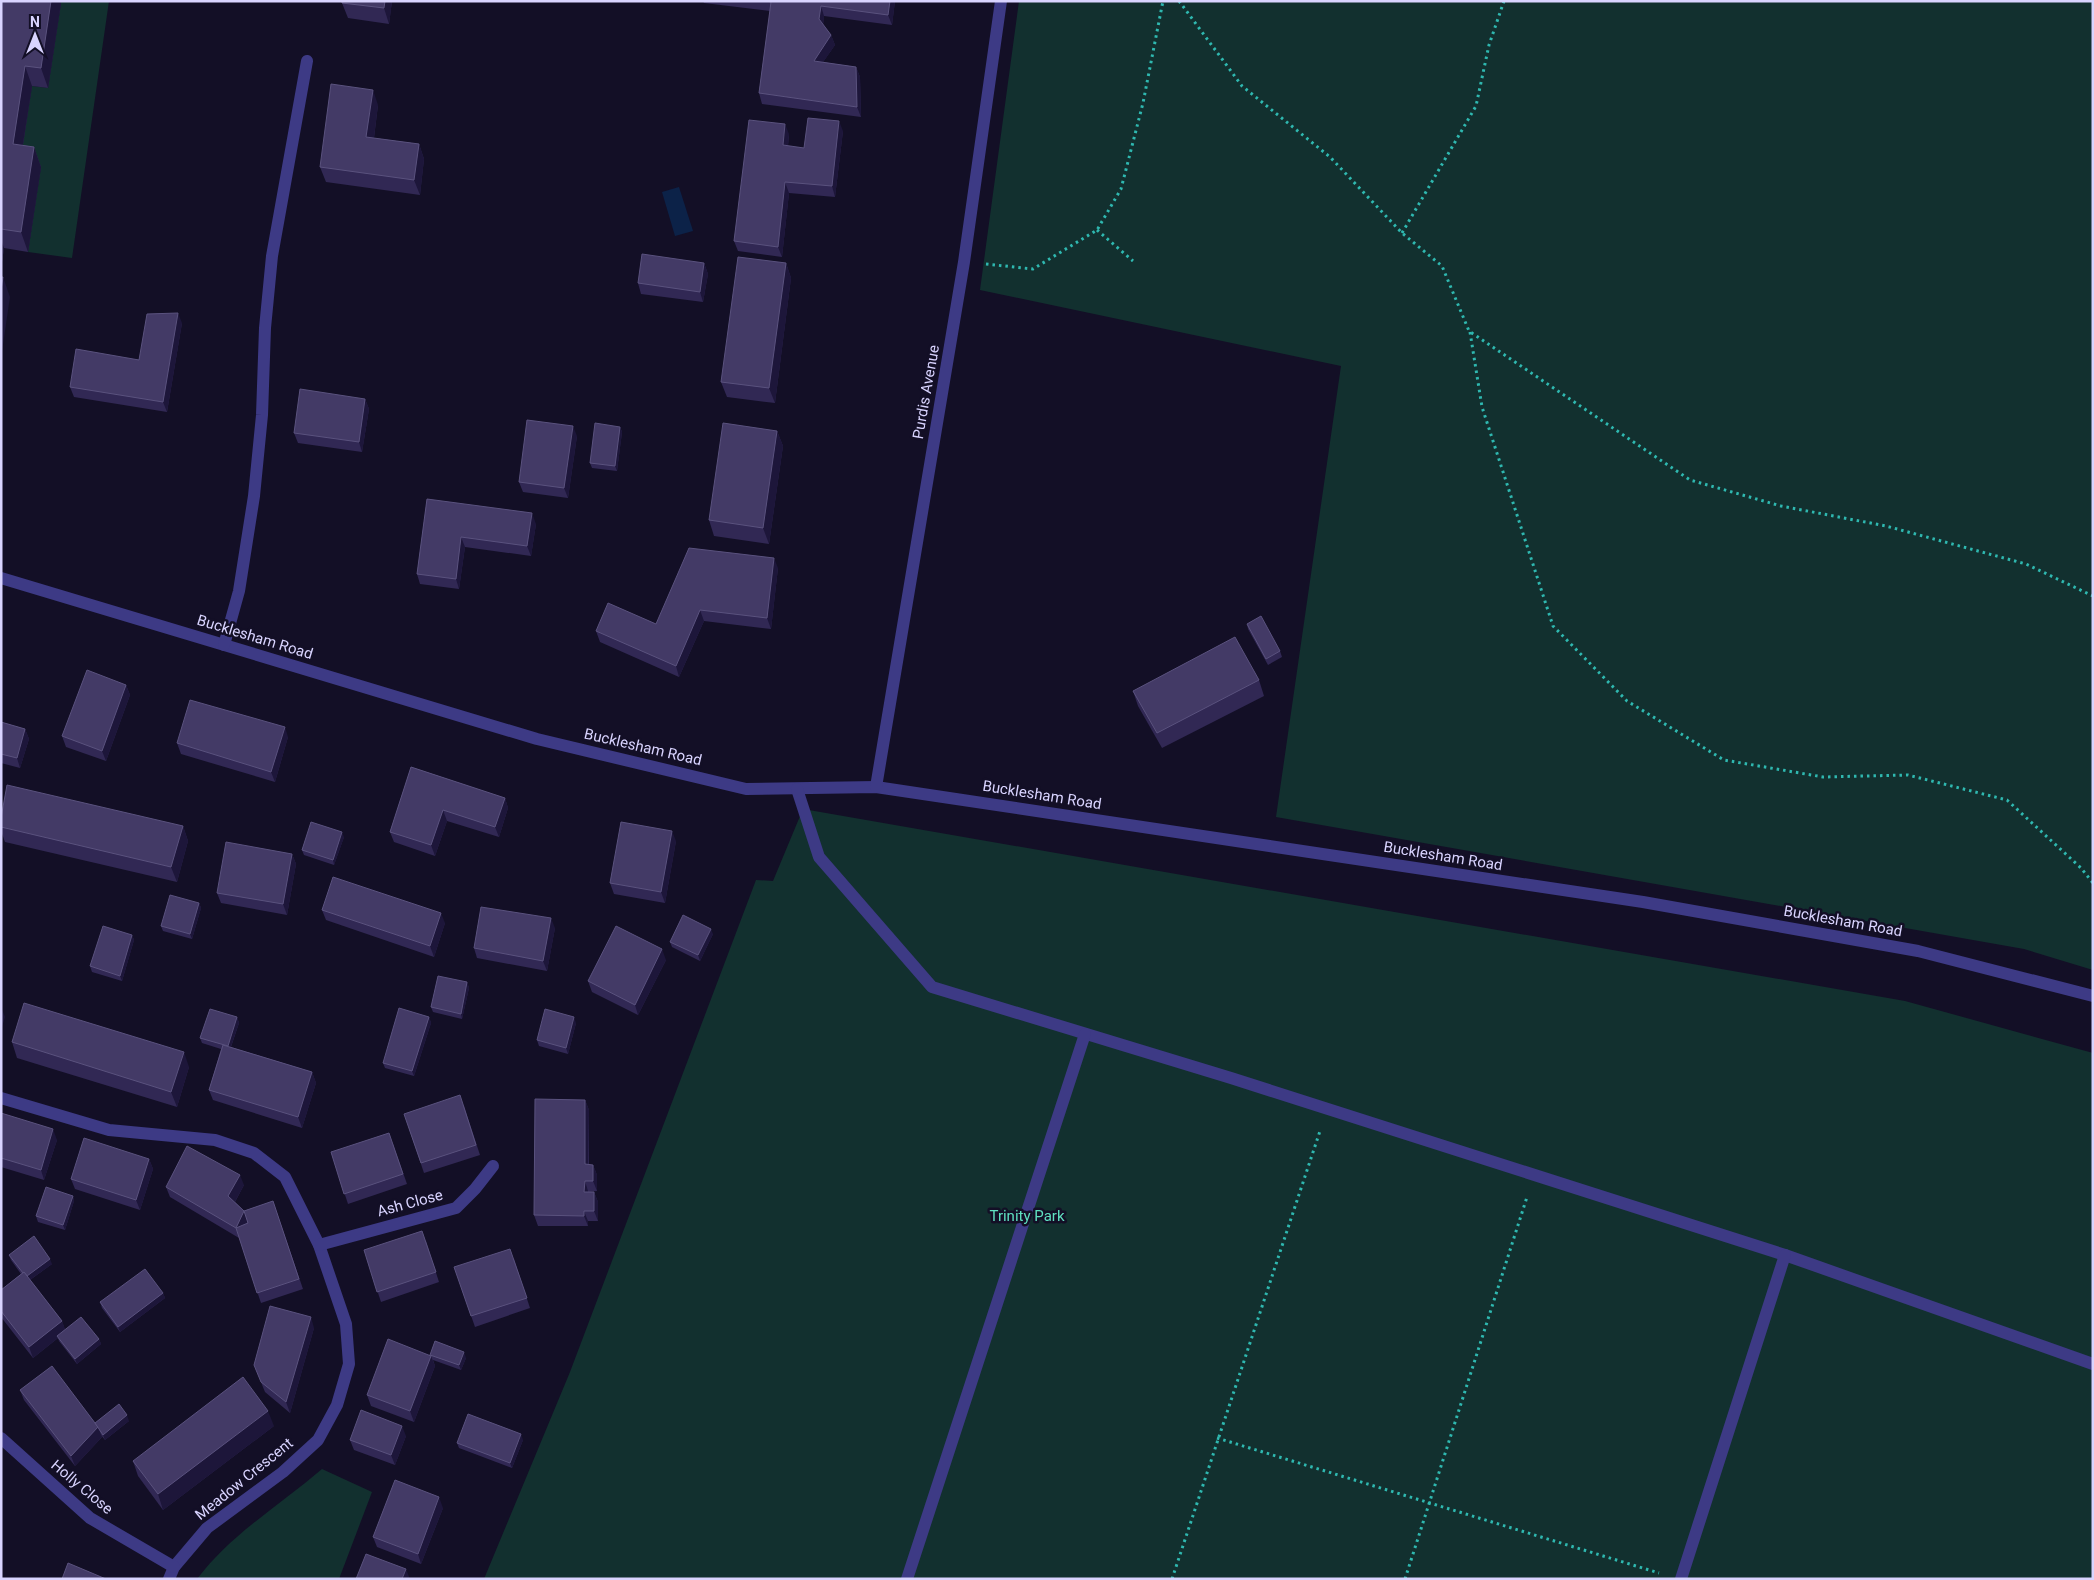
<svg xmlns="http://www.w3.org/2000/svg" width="2094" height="1580" font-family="Roboto,sans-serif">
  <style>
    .green { fill: #12302f }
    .water { fill: #0c2248 }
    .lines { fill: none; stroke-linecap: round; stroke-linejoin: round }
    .path { stroke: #2fb8b0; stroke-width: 3; stroke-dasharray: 2.5 4; stroke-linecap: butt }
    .minor { stroke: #3d3a85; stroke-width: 12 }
    .wall { fill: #312854 }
    .shaded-wall { fill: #1d163a }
    .building { fill: #433a66; stroke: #5a527e }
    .labels { text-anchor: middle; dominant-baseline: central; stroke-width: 5; stroke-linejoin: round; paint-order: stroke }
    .street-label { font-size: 15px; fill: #d9d4ff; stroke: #130f26 }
    .park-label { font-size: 15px; fill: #5fe0c0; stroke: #130f26 }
  </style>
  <rect width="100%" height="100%" fill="#130f26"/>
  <g class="green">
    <path d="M50,1h59l-37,257 -44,-6 13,-85 -21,-4 12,-77 16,2 13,-85z"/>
    <path d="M1019,1h1074v969l-69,-21 -748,-132 65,-451 -361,-76z"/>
    <path d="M803,809l1102,192 188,52v526h-1609l86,-207 186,-492 17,1z"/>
    <path d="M322,1469l50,23 -33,87h-142c35,-46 82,-73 125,-110z"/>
  </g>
  <path class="water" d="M679,187l14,44 -18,5 -13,-44z"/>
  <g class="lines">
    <g class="path">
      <path d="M1179,1l63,85 88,71 72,76 40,33 27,65 221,149 91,26 105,20 140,38 67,32"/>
      <path d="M1097,230l36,31"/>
      <path d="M1402,233l74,-127 13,-61 15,-44"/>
      <path d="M986,264l47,5 64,-39 24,-41 22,-86 20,-102"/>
      <path d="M1470,332l12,75 71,219 74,75 97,59 99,17 85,-2 99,25 74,68 12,15"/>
      <path d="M1217,1438l442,135"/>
      <path d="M1172,1579l148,-448"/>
      <path d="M1405,1579l122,-382"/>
    </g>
    <g class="minor">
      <path d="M1,578l536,161 209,50 130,-2 767,115 275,49 175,45"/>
      <path d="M224,645l15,-54 15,-95 8,-81 3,-87 7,-72 35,-195"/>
      <path d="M876,787l88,-525 37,-261"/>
      <path d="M797,789l22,68 113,130 299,91 554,177 308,109"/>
      <path d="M1,1098l108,32 106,10 39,13 31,24 34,68 27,79 3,40 -12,41 -19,35 -35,32 -76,56 -33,39 -5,12"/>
      <path d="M319,1245l137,-37 19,-19 18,-23"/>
      <path d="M1,1438l89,80 84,49"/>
      <path d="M907,1579l178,-545"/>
      <path d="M1681,1579l104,-324"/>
    </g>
  </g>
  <g class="wall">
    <path d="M1,1l60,2 -13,85 -16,-2 -9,59 11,2 7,20 -13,85 -24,-4 -3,21z"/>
    <path d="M392,1l-3,23 -41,-6 -6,-15z"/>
    <path d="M703,1h192l-3,24 -68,-9 -1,9 8,10 4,10 -12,17 33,5 4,10 1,40 -99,-13 -3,-11 11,-82 -66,-8z"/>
    <path d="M378,105l-4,33 45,6 5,15 -4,36 -94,-13 -6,-15z"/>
    <path d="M843,131l-8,66 -46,-4 -7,64 -44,-6 -4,-10 55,-107 -1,12 16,2z"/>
    <path d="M704,263l4,11 -5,28 -62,-8 -3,-11z"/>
    <path d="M786,263l5,15 -16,125 -48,-6 -6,-15z"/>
    <path d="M182,323l-15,89 -93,-15 -4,-10 69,-27z"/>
    <path d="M365,399l4,10 -7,43 -64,-9 -4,-10z"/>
    <path d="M620,427l2,5 -5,39 -25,-3 -2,-5z"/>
    <path d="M777,431l6,15 -14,98 -55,-8 -5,-16z"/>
    <path d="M577,436l-9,62 -45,-6 -4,-10z"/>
    <path d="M427,499l109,25 -5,32 -66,-9 -6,42 -39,-5 -3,-10z"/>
    <path d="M778,568l-7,61 -67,-8 -25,56 -79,-35 -4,-11 60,-7z"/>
    <path d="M1247,624l33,27 2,6 -14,8 -20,-36z"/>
    <path d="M1259,680l5,16 -102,52 -24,-42 -5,-15z"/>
    <path d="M126,685l4,10 -24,66 -40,-14 -4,-11z"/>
    <path d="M1,722l24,7 4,10 -9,29 -19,-5z"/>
    <path d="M288,737l-13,45 -94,-28 -4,-11z"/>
    <path d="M411,767l94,31 3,10 -9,29 -52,-16 -12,35 -41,-14 -4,-10z"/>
    <path d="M1,818l182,8 5,15 -11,41 -172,-40 -4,-11z"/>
    <path d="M344,837l-10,28 -30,-10 -2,-5z"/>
    <path d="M676,841l-11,62 -51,-9 -4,-11z"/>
    <path d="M292,854l4,10 -9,51 -66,-12 -4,-10z"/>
    <path d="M199,903l2,5 -9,31 -29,-8 -2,-5z"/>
    <path d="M322,910l123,13 -11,34 -108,-37z"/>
    <path d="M555,928l-8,43 -70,-13 -3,-10z"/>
    <path d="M713,934l-13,27 -28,-14 -2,-5z"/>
    <path d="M132,935l2,5 -12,41 -30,-9 -2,-6z"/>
    <path d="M666,960l-28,55 -46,-23 -4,-11z"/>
    <path d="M467,982l2,6 -7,31 -29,-7 -2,-5z"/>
    <path d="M237,1017l2,6 -8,24 81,25 4,11 -14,45 -89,-28 -4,-10 12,-41 -19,-6 -2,-5z"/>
    <path d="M429,1017l2,6 -17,53 -29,-8 -2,-5z"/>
    <path d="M576,1023l-8,31 -29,-8 -2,-6z"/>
    <path d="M12,1042l177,25 -12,40 -160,-49z"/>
    <path d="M585,1100l4,10v55h4l4,10v16l-9,1h6l4,10v19h-10v5h-50l-4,-11z"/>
    <path d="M464,1106l16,49 -56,18 -20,-59z"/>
    <path d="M1,1113l56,27 -13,40 -43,-13z"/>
    <path d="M393,1144l14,40 -59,20 -17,-52z"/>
    <path d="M149,1159l4,10 -13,41 -65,-21 -4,-10z"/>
    <path d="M244,1185l-9,17 9,9 29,-10 30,88 -42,14 -22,-65 -69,-41 -4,-10z"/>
    <path d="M73,1196l1,5 -9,29 -27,-8 -2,-6z"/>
    <path d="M426,1241l13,41 -58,20 -17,-52z"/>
    <path d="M9,1255l43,9 -22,16 32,41 3,9 34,9 2,5 -24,20 -18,-23 -1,-3 -25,20 -32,-41v-27l20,-16 -10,-14z"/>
    <path d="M514,1259l16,49 -55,19 -21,-60z"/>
    <path d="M163,1293l2,5 -45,34 -18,-24 -2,-6z"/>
    <path d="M314,1328l-24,85 -25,-21 -11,-27z"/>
    <path d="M430,1355l36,3 -5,12 -28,-10 2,6 -21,56 -43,-16 -4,-11z"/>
    <path d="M20,1390l75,33 34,-2 -24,19 -4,-5 1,2 -27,29 -51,-66z"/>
    <path d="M274,1426l-111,84 -25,-34 -5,-15z"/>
    <path d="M406,1436l-11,29 -41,-15 -4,-10z"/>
    <path d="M523,1440l-11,28 -53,-20 -2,-5z"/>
    <path d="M443,1508l-22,56 -44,-17 -4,-10z"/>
  </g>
  <g class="shaded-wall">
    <path d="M51,1h9l1,2 -13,85 -7,-20z"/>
    <path d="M385,1h7l-3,23 -5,-16z"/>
    <path d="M890,1h5l-3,24 -4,-10z"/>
    <path d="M821,6l3,10 -1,13 -4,-10z"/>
    <path d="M831,35l4,10 -18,26 -3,-10z"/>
    <path d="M25,66l7,20 -12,77 -7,-19z"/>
    <path d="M856,67l4,10 1,40 -4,-10z"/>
    <path d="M373,90l5,15 -6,48 -6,-16z"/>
    <path d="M839,121l4,10 -8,66 -3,-11z"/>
    <path d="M785,124l4,10 -2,21 -4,-10z"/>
    <path d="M419,144l5,15 -4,36 -6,-15z"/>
    <path d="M34,147l7,20 -13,85 -7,-20z"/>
    <path d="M785,182l4,11 -7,64 -4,-10z"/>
    <path d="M1,240l3,8 -3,21z"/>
    <path d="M704,263l4,11 -5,28 -3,-10z"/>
    <path d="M786,263l5,15 -16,125 -6,-15z"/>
    <path d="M3,277l7,20 -9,61v-68z"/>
    <path d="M178,313l4,10 -15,89 -4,-10z"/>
    <path d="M365,399l4,10 -7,43 -3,-10z"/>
    <path d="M573,426l4,10 -9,62 -4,-10z"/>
    <path d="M620,427l2,5 -5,39 -2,-5z"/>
    <path d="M777,431l6,15 -14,98 -6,-16z"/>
    <path d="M532,513l4,11 -5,32 -4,-10z"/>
    <path d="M461,537l4,10 -6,42 -3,-10z"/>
    <path d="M774,558l4,10 -7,61 -4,-11z"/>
    <path d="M700,610l4,11 -25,56 -3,-11z"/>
    <path d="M126,685l4,10 -24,66 -4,-10z"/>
    <path d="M285,727l3,10 -13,45 -4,-10z"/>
    <path d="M25,729l4,10 -9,29 -3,-10z"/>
    <path d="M505,798l3,10 -9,29 -4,-10z"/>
    <path d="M443,810l4,11 -12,35 -4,-11z"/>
    <path d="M183,826l5,15 -11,41 -6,-15z"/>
    <path d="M672,831l4,10 -11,62 -4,-11z"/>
    <path d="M342,832l2,5 -10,28 -1,-5z"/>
    <path d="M292,854l4,10 -9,51 -4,-11z"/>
    <path d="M199,903l2,5 -9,31 -2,-5z"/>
    <path d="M441,913l4,10 -11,34 -4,-11z"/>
    <path d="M551,918l4,10 -8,43 -4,-10z"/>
    <path d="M711,929l2,5 -13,27 -2,-6z"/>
    <path d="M132,935l2,5 -12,41 -2,-5z"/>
    <path d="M662,949l4,11 -28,55 -3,-10z"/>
    <path d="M467,982l2,6 -7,31 -1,-5z"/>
    <path d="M1,1007l4,10 -4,13z"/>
    <path d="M237,1017l2,6 -10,29 -2,-5z"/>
    <path d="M429,1017l2,6 -17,53 -2,-5z"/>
    <path d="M574,1017l2,6 -8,31 -2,-6z"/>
    <path d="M184,1052l5,15 -12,40 -6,-15z"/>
    <path d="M312,1072l4,11 -14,45 -4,-11z"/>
    <path d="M585,1100l4,10 -1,65 -3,-11z"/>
    <path d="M53,1129l4,11 -13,40 -3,-10z"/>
    <path d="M149,1159l4,10 -13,41 -4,-10z"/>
    <path d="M593,1165l4,10v16l-4,-10z"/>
    <path d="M240,1175l4,10 -12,22 -4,-11z"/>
    <path d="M585,1181l3,10v11l-4,-10z"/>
    <path d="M594,1192l4,10v19l-4,-10z"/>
    <path d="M73,1196l1,5 -9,29 -2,-5z"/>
    <path d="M244,1211l4,10 -9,17 -3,-10z"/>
    <path d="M584,1211l4,10v5l-4,-10z"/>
    <path d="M50,1259l2,5 -25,18 -1,-5z"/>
    <path d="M163,1293l2,5 -45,34 -2,-5z"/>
    <path d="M311,1317l3,11 -24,85 -4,-11z"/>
    <path d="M62,1321l4,11 -9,4 1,2 -25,20 -4,-11z"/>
    <path d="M99,1339l2,5 -24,20 -2,-5z"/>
    <path d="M464,1352l2,6 -5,12 -2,-5z"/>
    <path d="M431,1356l4,10 -21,56 -4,-11z"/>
    <path d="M268,1411l6,15 -111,84 -5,-16z"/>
    <path d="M127,1415l2,6 -24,19 -2,-5z"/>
    <path d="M402,1426l4,10 -11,29 -4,-10z"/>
    <path d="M98,1427l4,10 -27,29 -4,-10z"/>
    <path d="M521,1434l2,6 -11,28 -2,-5z"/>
    <path d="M439,1497l4,11 -22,56 -3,-10z"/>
    <path d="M406,1569l4,10h-8z"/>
  </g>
  <g class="building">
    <path d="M1,1h50l-10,67 -16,-2 -12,78 21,3 -13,85 -20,-3z"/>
    <path d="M342,1h43l-1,7 -42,-5z"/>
    <path d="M767,1h123l-2,14 -67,-9 -2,13 12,16 -17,26 42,6 1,40 -98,-14 12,-91z"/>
    <path d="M331,84l42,6 -7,47 53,7 -5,36 -94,-13z"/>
    <path d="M808,118l31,3 -7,65 -47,-4 -7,65 -44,-6 15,-121 36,4 -2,21 21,3z"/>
    <path d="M642,254l62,9 -4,29 -62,-9z"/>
    <path d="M738,257l48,6 -17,125 -48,-6z"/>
    <path d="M1,277h2l-2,13z"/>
    <path d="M178,313l-15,89 -93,-15 6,-38 63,11 8,-46z"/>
    <path d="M300,389l65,10 -6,43 -65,-9z"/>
    <path d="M527,420l46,6 -9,62 -45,-6z"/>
    <path d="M595,423l25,4 -5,39 -25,-3z"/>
    <path d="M723,423l54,8 -14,97 -54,-8z"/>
    <path d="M427,499l105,14 -5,33 -66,-9 -5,42 -39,-5z"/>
    <path d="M689,548l85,10 -7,60 -67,-8 -24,56 -80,-35 12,-28 48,21z"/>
    <path d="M1261,616l19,35 -14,8 -19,-35z"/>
    <path d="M1235,637l24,43 -102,53 -24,-42z"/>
    <path d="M87,670l39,15 -24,66 -40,-15z"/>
    <path d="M190,700l95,27 -14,45 -94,-29z"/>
    <path d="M1,722l24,7 -8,29 -16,-4z"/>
    <path d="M411,767l94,31 -10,29 -52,-17 -12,35 -41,-13z"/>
    <path d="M7,785l176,41 -12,41 -170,-40v-9z"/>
    <path d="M311,822l31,10 -9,28 -31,-10z"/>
    <path d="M621,822l51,9 -11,61 -51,-9z"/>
    <path d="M226,842l66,12 -9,50 -66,-11z"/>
    <path d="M333,877l108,36 -11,33 -108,-36z"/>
    <path d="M170,895l29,8 -9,31 -29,-8z"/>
    <path d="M481,907l70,11 -8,43 -69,-13z"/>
    <path d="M683,915l28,14 -13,26 -28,-13z"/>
    <path d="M103,926l29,9 -12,41 -30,-10z"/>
    <path d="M616,926l46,23 -27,56 -47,-24z"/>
    <path d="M438,976l29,6 -6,32 -30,-7z"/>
    <path d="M24,1003l160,49 -13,40 -159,-50z"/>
    <path d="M399,1008l30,9 -17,54 -29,-8z"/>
    <path d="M210,1009l27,8 -9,29 -28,-8z"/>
    <path d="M545,1009l29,8 -8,31 -29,-8z"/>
    <path d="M223,1045l89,27 -14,45 -89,-27z"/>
    <path d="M460,1095l16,50 -55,18 -17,-49z"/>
    <path d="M535,1099l50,1v64l8,1v16h-8l-1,11h10v19h-10v5l-50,-1z"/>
    <path d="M1,1113l52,16 -12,41 -40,-12z"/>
    <path d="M389,1133l14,41 -59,20 -13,-42z"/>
    <path d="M84,1138l65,21 -13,41 -65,-21z"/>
    <path d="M187,1146l53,29 -12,21 16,15 -8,17 -70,-41z"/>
    <path d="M46,1187l27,9 -10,29 -27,-9z"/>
    <path d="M273,1201l26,78 -42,14 -21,-65 12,-5 -4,-12z"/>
    <path d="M422,1231l14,41 -59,20 -13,-42z"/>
    <path d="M34,1236l16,23 -23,17 -3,-4 -1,1 -14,-18z"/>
    <path d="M510,1249l17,49 -56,18 -17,-49z"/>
    <path d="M145,1269l18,24 -45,34 -18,-25z"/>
    <path d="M24,1272l38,49 -33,26 -28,-36v-21z"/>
    <path d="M270,1306l41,11 -25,85 -25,-20 -7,-17z"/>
    <path d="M81,1317l18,22 -24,20 -18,-23z"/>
    <path d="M388,1339l43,17 -21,55 -43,-16z"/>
    <path d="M435,1341l29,11 -5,13 -29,-10z"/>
    <path d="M52,1366l46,61 -27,29 -51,-66z"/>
    <path d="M243,1377l25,34 -110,83 -25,-33z"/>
    <path d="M119,1404l8,11 -24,20 -8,-12z"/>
    <path d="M361,1410l41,16 -11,29 -41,-15z"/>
    <path d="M468,1414l53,20 -11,29 -53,-20z"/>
    <path d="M395,1480l44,17 -21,57 -45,-17z"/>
    <path d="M366,1554l40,15 -4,10h-46z"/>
    <path d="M68,1563l38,16h-44z"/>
  </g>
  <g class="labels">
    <g class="street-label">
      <text transform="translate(926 392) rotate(-80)">Purdis Avenue</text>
      <text transform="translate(255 637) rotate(17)">Bucklesham Road</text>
      <text transform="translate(643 747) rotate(13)">Bucklesham Road</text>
      <text transform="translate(1042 795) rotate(9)">Bucklesham Road</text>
      <text transform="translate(1443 856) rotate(9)">Bucklesham Road</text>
      <text transform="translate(1843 921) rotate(10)">Bucklesham Road</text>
      <text transform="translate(410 1203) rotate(-15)">Ash Close</text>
      <text transform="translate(244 1479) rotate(-39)">Meadow Crescent</text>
      <text transform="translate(82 1487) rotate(40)">Holly Close</text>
    </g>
    <g class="park-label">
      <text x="1027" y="1216">Trinity Park</text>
    </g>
  </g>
  <rect width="2094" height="1580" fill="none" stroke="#d9d4ff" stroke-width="5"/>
  <g transform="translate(35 35)" stroke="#130f26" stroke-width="4" paint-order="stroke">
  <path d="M0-4L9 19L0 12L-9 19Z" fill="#d9d4ff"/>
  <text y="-8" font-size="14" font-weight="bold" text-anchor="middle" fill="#d9d4ff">N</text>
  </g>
</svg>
